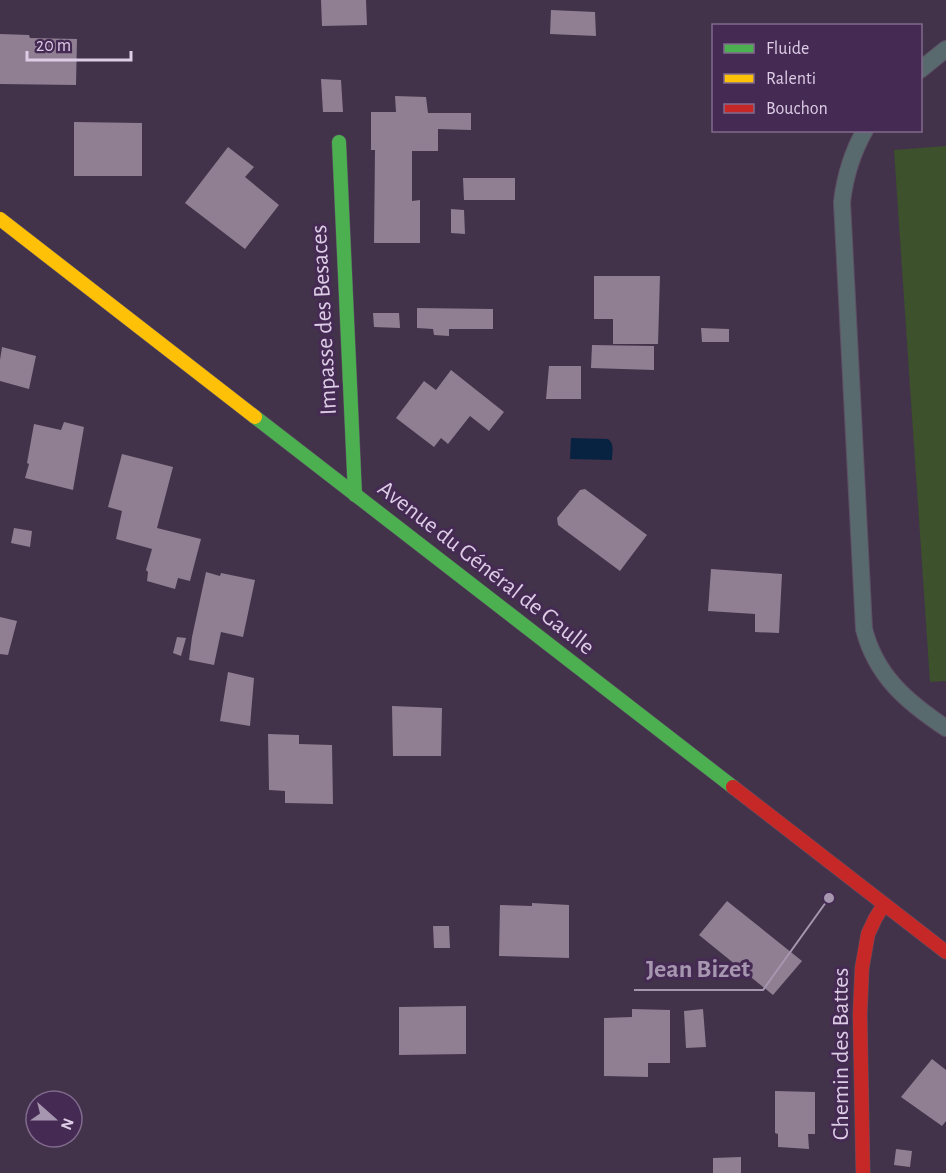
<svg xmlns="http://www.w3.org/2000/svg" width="946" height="1173" font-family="'Alegreya Sans',sans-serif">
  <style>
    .green { fill: #3c512c }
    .water { fill: #082241 }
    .building { fill: #907f92 }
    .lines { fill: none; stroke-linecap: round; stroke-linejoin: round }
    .lane-casing { stroke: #5d5064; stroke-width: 18 }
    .fast-casing { stroke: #5d5064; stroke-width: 15 }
    .slow-casing { stroke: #5d5064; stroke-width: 15 }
    .jam-casing { stroke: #5d5064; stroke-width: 15 }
    .lane { stroke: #596a6e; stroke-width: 16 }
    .fast { stroke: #4caf50; stroke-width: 14 }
    .slow { stroke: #ffc107; stroke-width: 14 }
    .jam { stroke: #c62828; stroke-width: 14 }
    .labels { text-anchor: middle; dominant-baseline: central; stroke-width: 6; stroke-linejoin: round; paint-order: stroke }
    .street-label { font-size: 24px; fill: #dccce5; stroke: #452a53 }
    .leader { fill: none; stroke: #a696af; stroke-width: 2 }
    .callout-dot { fill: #a696af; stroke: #452a53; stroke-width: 2 }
    .callout-label { font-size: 26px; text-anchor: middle; font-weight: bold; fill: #a696af; stroke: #452a53; stroke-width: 6; stroke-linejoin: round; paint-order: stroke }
  </style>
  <rect width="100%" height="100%" fill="#42334a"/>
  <path class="green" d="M946,146v535l-16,1 -36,-532z"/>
  <path class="water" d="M571,438l37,1c7,5 4,13 4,21l-42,-1z"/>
  <g class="building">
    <path d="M321,0h45l1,25 -45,1z"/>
    <path d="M551,10l44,2 1,24 -46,-2z"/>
    <path d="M0,34l29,1 1,3 47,1 -1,46 -76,-1z"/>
    <path d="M321,79l20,1 2,32h-20z"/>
    <path d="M395,96l31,1 2,16h43v17l-33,-1v22h-26v50l8,-1v43h-46l1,-93h-4v-38h25z"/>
    <path d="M74,122l68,1v53h-68z"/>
    <path d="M228,147l26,20 -9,10 34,28 -34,44 -60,-46z"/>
    <path d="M463,178h52v22h-51z"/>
    <path d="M451,209l13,1 1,24 -14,-1z"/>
    <path d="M594,276h66l-2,68h-45v-25h-19z"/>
    <path d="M417,308l76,1v20h-44v7l-15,-1 -1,-6 -16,-1z"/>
    <path d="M373,313h26l1,15 -26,-1z"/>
    <path d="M701,328l28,1v13h-27z"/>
    <path d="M592,345l62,1v24l-63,-2z"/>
    <path d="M2,347l34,9 -7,33 -29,-8v-21z"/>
    <path d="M549,366h32v33h-35z"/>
    <path d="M451,370l53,42 -15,19 -19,-15 -22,28 -7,-6 -7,9 -38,-29 28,-37 12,9z"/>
    <path d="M64,422l20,5 -11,63 -48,-12 4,-14 -2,-1 7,-39 27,6z"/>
    <path d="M122,454l51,13 -16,61 44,11 -11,42 -12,-3 -3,11 -28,-8 1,-9 -2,-2 6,-21 -36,-10 6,-28 -14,-4z"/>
    <path d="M585,489l62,46 -27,36 -62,-46 -1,-7 23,-28z"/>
    <path d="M14,528l18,3 -2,16 -19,-4z"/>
    <path d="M711,569l71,5 -3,59 -24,-1v-18l-47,-3z"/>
    <path d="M206,572l14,4 1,-3 34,7 -12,57 -22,-5 -7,33 -25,-5 3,-23z"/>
    <path d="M0,617l17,4 -9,34 -8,-1z"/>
    <path d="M177,637l9,1 -5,18 -8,-3z"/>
    <path d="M228,672l26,6 -4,48 -30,-5z"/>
    <path d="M392,706l50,2 -1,48h-48z"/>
    <path d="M268,734l31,1v9l33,1 1,59 -48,-1v-12l-16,-1z"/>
    <path d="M727,901l75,60 -29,34 -74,-60z"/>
    <path d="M532,903l37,2v53l-70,-2 1,-51 32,1z"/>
    <path d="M433,926h16l1,22h-16z"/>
    <path d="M466,1006v48l-67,1v-48z"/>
    <path d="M632,1009l38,1v53h-22v14l-44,-1v-58l28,-1z"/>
    <path d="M703,1009l3,38 -20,1 -2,-37z"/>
    <path d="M932,1059l14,11v51l-4,5 -41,-29z"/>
    <path d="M775,1091l40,1v42h-7l1,15 -31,-2v-13l-3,-1z"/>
    <path d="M896,1149l16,2 -2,16 -16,-2z"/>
    <path d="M741,1157v16h-28v-15z"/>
  </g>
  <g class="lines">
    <g class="lane-casing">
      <g id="lane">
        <path d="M920,70l26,-21"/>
        <path d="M865,130c-13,23 -20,46 -23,72l22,427c12,47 43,73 82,99"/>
      </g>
    </g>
    <g class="fast-casing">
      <g id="fast">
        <path d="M339,142l16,353"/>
        <path d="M255,417l478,370"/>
      </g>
    </g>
    <g class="slow-casing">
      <path id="slow" d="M0,219l255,198"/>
    </g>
    <g class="jam-casing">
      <g id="jam">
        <path d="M733,787l213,165"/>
        <path d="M863,1173l-3,-159 2,-46 6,-34 7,-15 9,-15"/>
      </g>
    </g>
    <use href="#lane" class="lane"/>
    <use href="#fast" class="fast"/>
    <use href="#slow" class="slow"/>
    <use href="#jam" class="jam"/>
  </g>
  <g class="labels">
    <g class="street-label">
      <text transform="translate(324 320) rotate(-93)">Impasse des Besaces</text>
      <text transform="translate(486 568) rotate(38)">Avenue du Général de Gaulle</text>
      <text transform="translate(841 1054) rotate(-90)">Chemin des Battes</text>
    </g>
  </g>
  <path class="leader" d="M829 898L763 990H634"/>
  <circle class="callout-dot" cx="829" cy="898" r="6"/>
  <g class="callout-label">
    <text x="698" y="977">Jean Bizet</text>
  </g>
  <rect x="712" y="24" width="210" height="108" fill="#452a53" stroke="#816b8d" stroke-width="1.5"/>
  <rect x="724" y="44" width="30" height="9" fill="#4caf50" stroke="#816b8d" stroke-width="1.5"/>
  <text x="766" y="54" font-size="18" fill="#dccce5">Fluide</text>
  <rect x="724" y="74" width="30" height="9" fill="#ffc107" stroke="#816b8d" stroke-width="1.5"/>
  <text x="766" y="84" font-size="18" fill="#dccce5">Ralenti</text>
  <rect x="724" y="104" width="30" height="9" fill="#c62828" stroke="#816b8d" stroke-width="1.5"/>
  <text x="766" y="114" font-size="18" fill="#dccce5">Bouchon</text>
  <g transform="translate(54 1119) rotate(111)"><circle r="28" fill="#452a53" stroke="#816b8d" stroke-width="1.5"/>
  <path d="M0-4.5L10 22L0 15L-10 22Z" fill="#a696af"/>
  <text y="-9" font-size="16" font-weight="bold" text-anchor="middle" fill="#dccce5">N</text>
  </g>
  <path d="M27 51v9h104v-9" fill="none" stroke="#dccce5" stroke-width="3"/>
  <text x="36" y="51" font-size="18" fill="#dccce5" stroke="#452a53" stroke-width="4.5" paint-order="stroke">20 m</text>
</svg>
